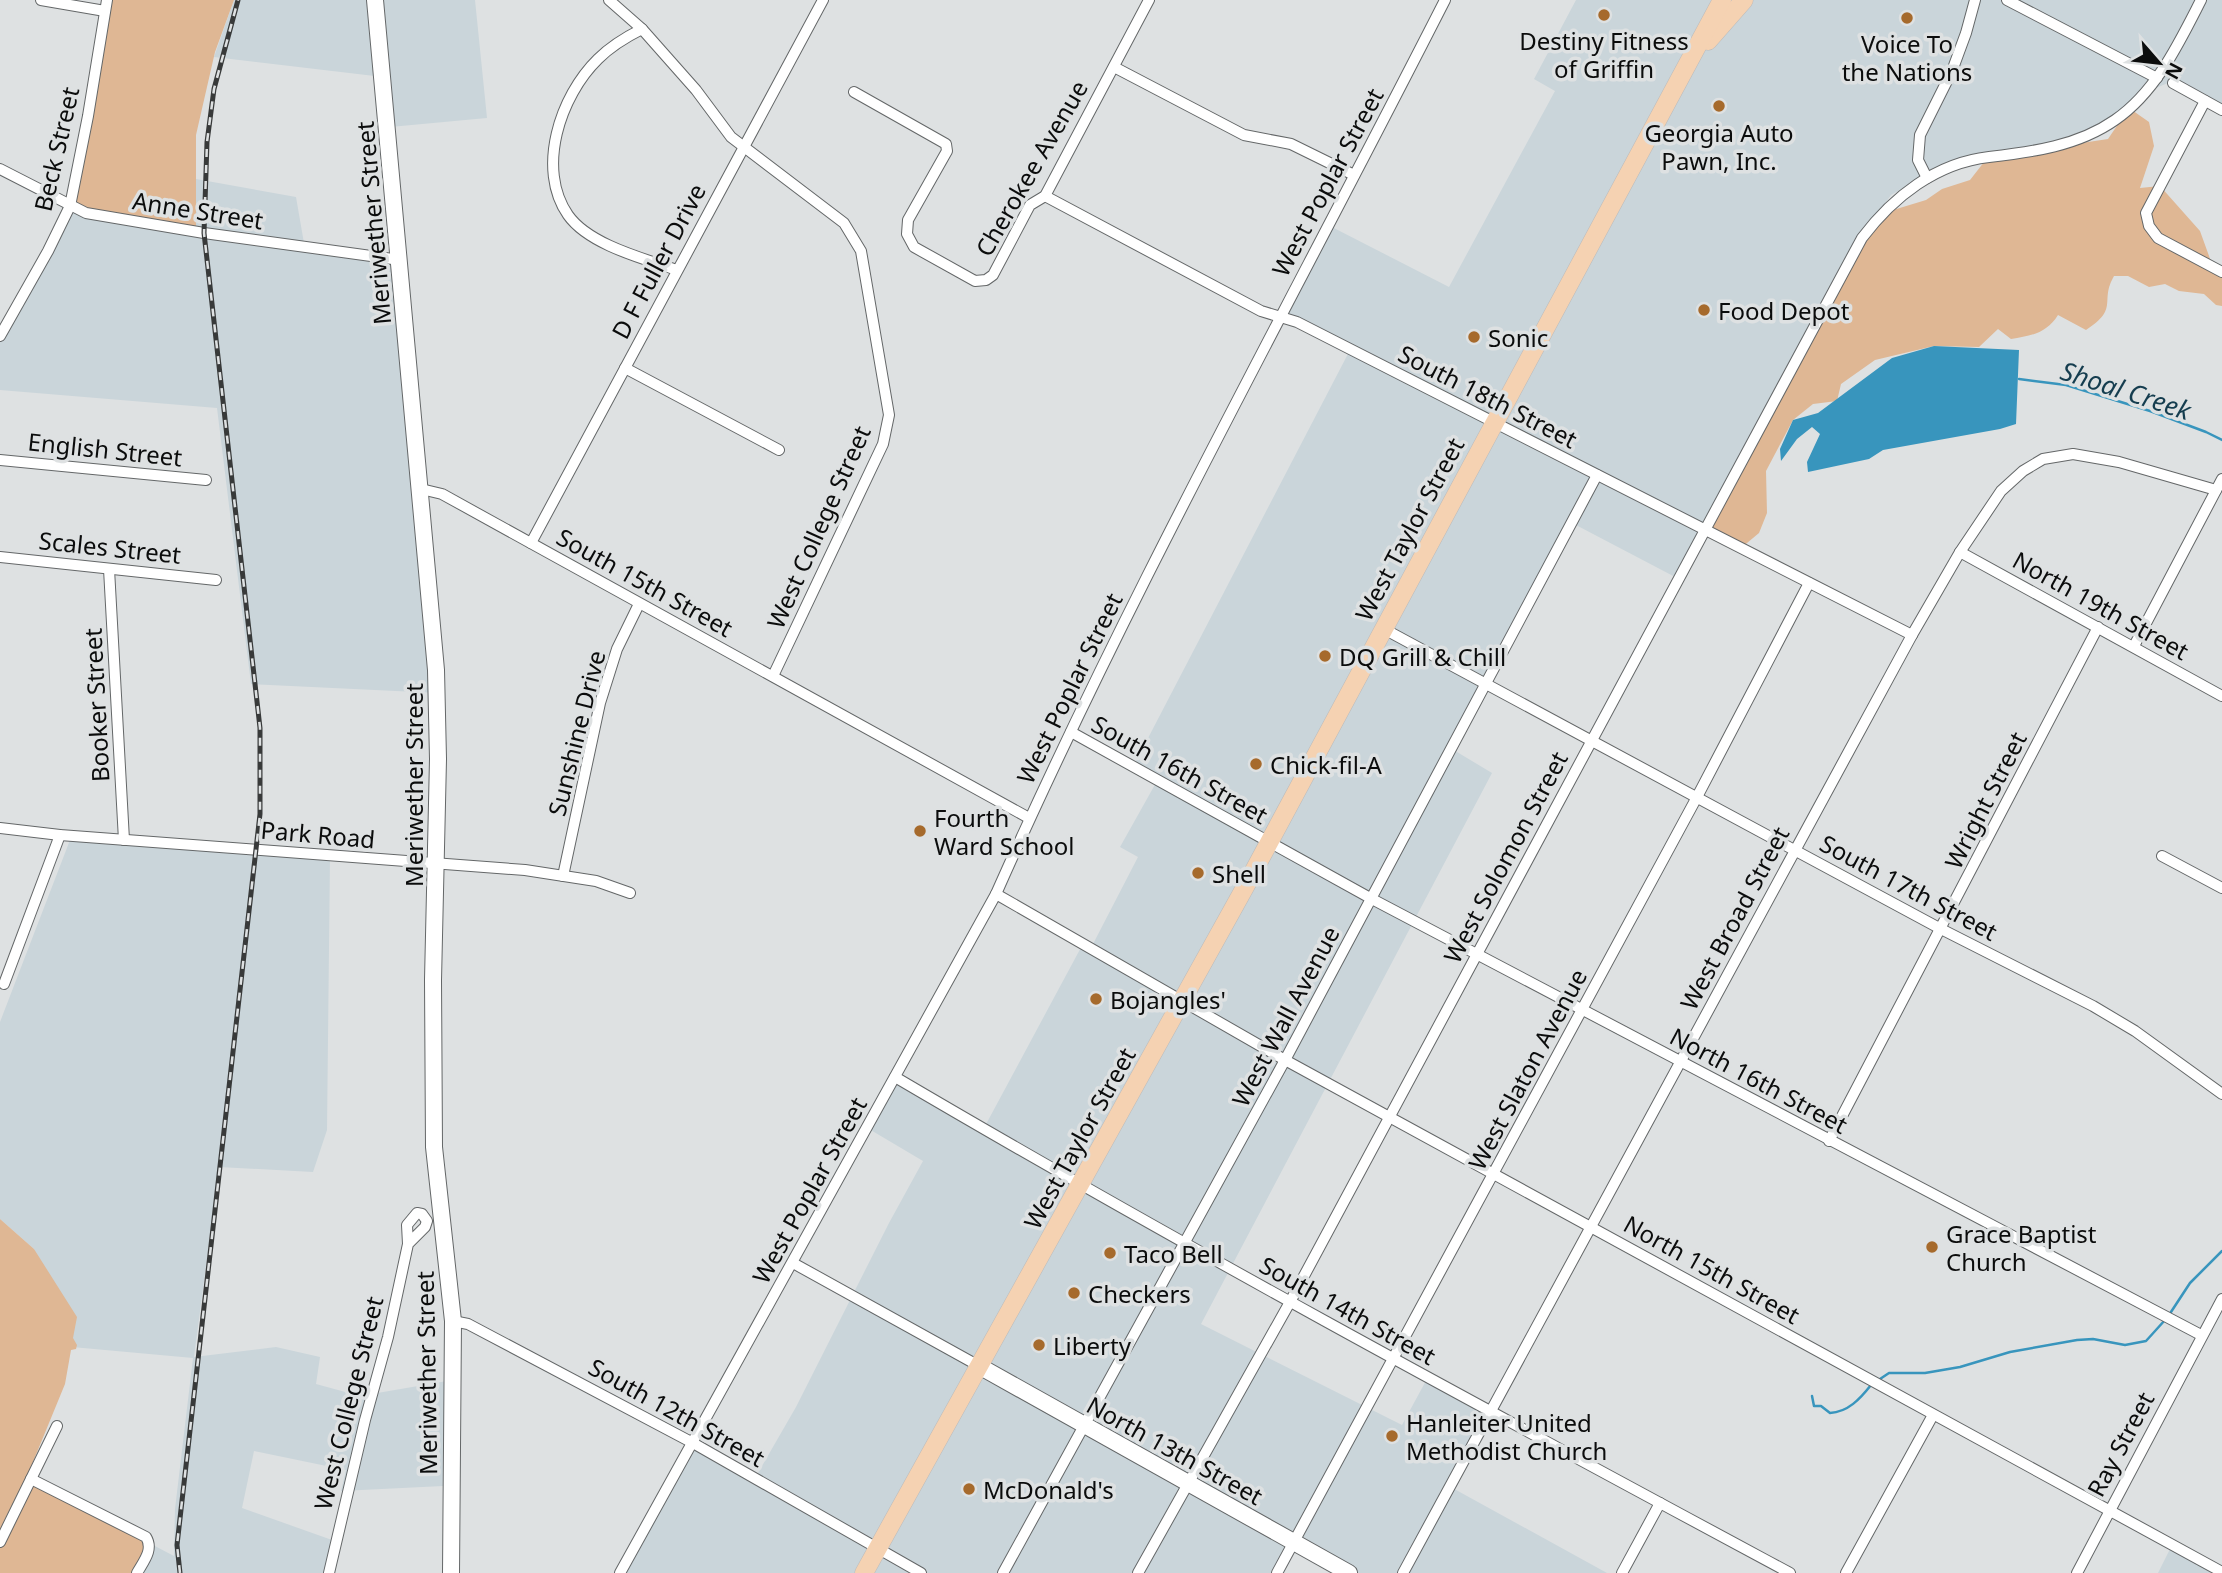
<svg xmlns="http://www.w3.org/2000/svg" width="2222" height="1573" font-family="'Noto Sans',sans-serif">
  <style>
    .built { fill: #cad5da }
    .green { fill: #dfb794 }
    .water { fill: #3895bd }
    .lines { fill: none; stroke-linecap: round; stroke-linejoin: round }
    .stream { stroke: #3895bd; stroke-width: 2.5 }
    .street-casing { stroke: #646768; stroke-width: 12 }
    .secondary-casing { stroke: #646768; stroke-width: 18 }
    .primary-casing { stroke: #bbb; stroke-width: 19 }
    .street { stroke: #fff; stroke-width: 10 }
    .secondary { stroke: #fff; stroke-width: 16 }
    .primary { stroke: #f5d2b2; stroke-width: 18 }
    .rail-casing { stroke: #383a3a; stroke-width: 5 }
    .rail { stroke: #dee1e2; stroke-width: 2.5; stroke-dasharray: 8; stroke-linecap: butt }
    .poi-dot { fill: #a66a2c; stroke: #dee1e2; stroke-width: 2.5 }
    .labels { text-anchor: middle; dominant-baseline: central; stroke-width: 7; stroke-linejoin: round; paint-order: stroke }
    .poi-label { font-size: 24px; fill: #0b0c0c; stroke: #dee1e2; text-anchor: start }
    .street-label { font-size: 24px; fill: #0b0c0c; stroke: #dee1e2 }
    .water-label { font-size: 26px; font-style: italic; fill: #153d4f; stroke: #dee1e2 }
  </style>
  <rect width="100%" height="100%" fill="#dee1e2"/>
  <g class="built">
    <path d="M234,0h241l12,118 -97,9 -7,-50 -169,-20z"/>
    <path d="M1576,0h646v111l-54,-28 -29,12 -53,49 -147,23 -48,28 -42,58 -172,325 -103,-54 -122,225 40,24 -291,551 201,101 26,-48 60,32 -41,76 160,88h-254l-60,-33 -19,33h-653l73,-127 61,32 41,-71 93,-184 34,-62 -54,-32 30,-50 85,49 101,-188 8,4 45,-87 -18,-10 37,-66 -24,-14 217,-417 -69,-37 47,-88 121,62 106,-196 -21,-12z"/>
    <path d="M196,179l100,18 9,52 91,13 42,431 -187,-9 -34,-276 -217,-18v-50l73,-132 123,23z"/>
    <path d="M70,840l260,17 -3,273 -14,42 -94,-5 -25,190 82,-10 44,10 -4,27 44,12 87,-15 -4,105 -102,5 5,-21 -92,-19 -12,57 90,32 -8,33h-189l16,-29 23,12 1,-47 18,-151 -121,-11 -38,-98 -34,-30v-197z"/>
    <path d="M2170,1549l42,24h-54z"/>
  </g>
  <g class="green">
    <path d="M106,0h128l-19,52 -19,83v97l-123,-24z"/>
    <path d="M2129,108l20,14 5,24 -14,42 20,-2 40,45 13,36 9,6v33l-6,-1 -12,-11 -25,-3 -14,-7 -16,3 -21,-11h-14c-15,26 6,32 -28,54l-28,-15c-11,18 -27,21 -47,24l-13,-10 -19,18 -45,-1 -59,14 -34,24 -4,17 -24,3 -20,16 -27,51 1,42 -8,20 -18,15 -36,-18 175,-316 46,-14 16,-11 28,-9 18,-23 120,-18z"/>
    <path d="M0,1219l34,30 43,68 -4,21 4,7 -1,4 -5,1 -6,34 -39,95 125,65 -16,29h-135z"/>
  </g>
  <path class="water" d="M1934,346l85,4 -3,74 -16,5 -117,21 -14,9 -61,13 -1,-10 13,-28 -8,-7 -15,12 -16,22 -1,-12 13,-29 25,-7 74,-55z"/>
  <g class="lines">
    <g class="stream">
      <path d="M2019,379l47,6 84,26 56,21 16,8"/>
      <path d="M2169,1315l21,-32 32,-32"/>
      <path d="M1877,1381l12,-8h36l35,-6 50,-15 67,-12 16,-1 32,6 21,-4 19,-21"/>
      <path d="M1812,1396l2,10h7l9,7c18,-1 30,-14 41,-28"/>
    </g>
    <g class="street-casing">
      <g id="street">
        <path d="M41,0l64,11"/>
        <path d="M609,0l33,29 54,61 35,47 113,86 17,28 28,164 -6,29 -110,232"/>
        <path d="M2007,0l150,78"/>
        <path d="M642,29c-16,8 -31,17 -44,30 -38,37 -62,110 -30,156 21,30 77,44 109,55"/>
        <path d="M1114,67l130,68 47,9 63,31"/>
        <path d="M2173,83l49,27"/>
        <path d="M854,92l92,52 1,7 -39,69 -1,14 7,13 61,34 11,-1 7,-5 37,-70 15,-9 104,-196"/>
        <path d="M2205,101l-59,112 3,13 9,12 64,34"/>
        <path d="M0,169l86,44 118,20 196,27"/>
        <path d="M1927,178l-9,-18 2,-25 32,-64 14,-38 9,-33"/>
        <path d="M1045,196l216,115 36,11 615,313"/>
        <path d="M0,336l48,-85 22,-45 18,-90 19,-116"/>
        <path d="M625,368l154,82"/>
        <path d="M0,460l206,20"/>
        <path d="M421,489l21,5 587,324"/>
        <path d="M531,543l292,-543"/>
        <path d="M1960,552l262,144"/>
        <path d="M0,557l216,23"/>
        <path d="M109,569l15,271"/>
        <path d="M1384,629l557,300 152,77 42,25 87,63"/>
        <path d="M2134,646l88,-167"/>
        <path d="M1071,732l301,167 829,436"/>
        <path d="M0,828l60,7 465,35 71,11 34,12"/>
        <path d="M2162,856l60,32"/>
        <path d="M563,876l37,-173 17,-54 22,-45"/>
        <path d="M996,894l289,166 937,512"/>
        <path d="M4,984l56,-149"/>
        <path d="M895,1077c294,173 594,334 895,496"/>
        <path d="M1829,1141l269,-514"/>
        <path d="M793,1263l186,103"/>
        <path d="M453,1321l15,3 225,119 228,130"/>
        <path d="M31,1479l115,58c8,13 -3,25 -9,36"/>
        <path d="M0,1542l57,-116"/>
        <path d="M329,1573l36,-153 23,-83 20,-93 -1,-19 10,-12 5,1 5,7 -2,6 -17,17"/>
        <path d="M620,1573l376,-679c135,-305 298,-597 449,-894"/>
        <path d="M1003,1573l282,-513 312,-585"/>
        <path d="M1138,1573l152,-271 572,-1064c31,-41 74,-75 127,-81 43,-5 89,-11 126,-37 41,-28 64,-77 86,-120"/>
        <path d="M1277,1573l420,-776 112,-214"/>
        <path d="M1403,1573l509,-938 48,-83 41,-61 22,-20 20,-12 30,-5 46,8 97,28"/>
        <path d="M1622,1573l38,-70"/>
        <path d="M1846,1573l87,-158"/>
        <path d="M2077,1573l145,-274"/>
      </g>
    </g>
    <g class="secondary-casing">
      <g id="secondary">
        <path d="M375,0l61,670 2,89 -5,221 1,167 19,174 -2,252"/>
        <path d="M979,1366l370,207"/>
      </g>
    </g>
    <g class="primary-casing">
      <g id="primary">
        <path d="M1708,41l36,-41"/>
        <path d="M864,1573l380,-684 478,-889"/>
      </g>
    </g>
    <use href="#street" class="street"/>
    <use href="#secondary" class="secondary"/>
    <use href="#primary" class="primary"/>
    <g class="rail-casing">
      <path id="rail" d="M180,1573l-3,-28 83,-731v-86l-56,-495 3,-91 7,-53 24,-89"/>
    </g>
    <use href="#rail" class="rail"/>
  </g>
  <g class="poi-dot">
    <circle cx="1604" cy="15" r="7"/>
    <circle cx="1907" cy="18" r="7"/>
    <circle cx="1719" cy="106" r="7"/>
    <circle cx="1704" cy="310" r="7"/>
    <circle cx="1474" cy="337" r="7"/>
    <circle cx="1325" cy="656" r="7"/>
    <circle cx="1256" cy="764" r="7"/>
    <circle cx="920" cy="831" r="7"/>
    <circle cx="1198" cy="873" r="7"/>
    <circle cx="1096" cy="999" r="7"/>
    <circle cx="1932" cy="1247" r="7"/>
    <circle cx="1110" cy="1253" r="7"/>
    <circle cx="1074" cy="1293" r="7"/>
    <circle cx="1039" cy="1345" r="7"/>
    <circle cx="1392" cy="1436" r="7"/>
    <circle cx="969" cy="1489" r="7"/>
  </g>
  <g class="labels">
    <g class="poi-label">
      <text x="1604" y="40" text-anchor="middle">Destiny Fitness<tspan x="1604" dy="28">of Griffin</tspan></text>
      <text x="1907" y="43" text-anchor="middle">Voice To<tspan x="1907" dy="28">the Nations</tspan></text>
      <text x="1719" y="132" text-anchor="middle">Georgia Auto<tspan x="1719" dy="28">Pawn, Inc.</tspan></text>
      <text x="1718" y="310">Food Depot</text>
      <text x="1488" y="337">Sonic</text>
      <text x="1339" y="656">DQ Grill &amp; Chill</text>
      <text x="1270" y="764">Chick-fil-A</text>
      <text x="934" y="817">Fourth<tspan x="934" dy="28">Ward School</tspan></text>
      <text x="1212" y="873">Shell</text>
      <text x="1110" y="999">Bojangles'</text>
      <text x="1946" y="1233">Grace Baptist<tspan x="1946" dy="28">Church</tspan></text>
      <text x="1124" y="1253">Taco Bell</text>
      <text x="1088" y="1293">Checkers</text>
      <text x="1053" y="1345">Liberty</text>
      <text x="1406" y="1422">Hanleiter United<tspan x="1406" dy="28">Methodist Church</tspan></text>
      <text x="983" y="1489">McDonald's</text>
    </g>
    <g class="street-label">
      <text transform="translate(56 149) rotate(-77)">Beck Street</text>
      <text transform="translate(1031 168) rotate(-60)">Cherokee Avenue</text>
      <text transform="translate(1327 182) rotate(-62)">West Poplar Street</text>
      <text transform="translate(198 210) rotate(9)">Anne Street</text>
      <text transform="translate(373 223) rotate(-95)">Meriwether Street</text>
      <text transform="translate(658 261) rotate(-62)">D F Fuller Drive</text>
      <text transform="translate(1488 396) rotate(27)">South 18th Street</text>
      <text transform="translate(105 449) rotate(6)">English Street</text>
      <text transform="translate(818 527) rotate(-66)">West College Street</text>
      <text transform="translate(1409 529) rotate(-62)">West Taylor Street</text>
      <text transform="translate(110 547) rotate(6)">Scales Street</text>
      <text transform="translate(645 582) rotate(29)">South 15th Street</text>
      <text transform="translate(2101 605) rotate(29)">North 19th Street</text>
      <text transform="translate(1069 688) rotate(-64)">West Poplar Street</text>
      <text transform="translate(96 705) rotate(-93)">Booker Street</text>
      <text transform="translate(576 733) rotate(-76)">Sunshine Drive</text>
      <text transform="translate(1180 769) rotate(29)">South 16th Street</text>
      <text transform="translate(413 785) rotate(-90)">Meriwether Street</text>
      <text transform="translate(1985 800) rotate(-63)">Wright Street</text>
      <text transform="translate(318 834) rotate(5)">Park Road</text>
      <text transform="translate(1505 857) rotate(-62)">West Solomon Street</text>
      <text transform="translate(1909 887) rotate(28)">South 17th Street</text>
      <text transform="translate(1734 918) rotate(-62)">West Broad Street</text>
      <text transform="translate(1285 1016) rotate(-62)">West Wall Avenue</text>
      <text transform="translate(1527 1069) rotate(-62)">West Slaton Avenue</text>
      <text transform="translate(1759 1080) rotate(28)">North 16th Street</text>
      <text transform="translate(1079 1138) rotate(-61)">West Taylor Street</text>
      <text transform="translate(809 1190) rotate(-61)">West Poplar Street</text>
      <text transform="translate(1712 1269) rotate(29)">North 15th Street</text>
      <text transform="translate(1348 1310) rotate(29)">South 14th Street</text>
      <text transform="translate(426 1373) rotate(-91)">Meriwether Street</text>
      <text transform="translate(348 1403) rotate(-76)">West College Street</text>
      <text transform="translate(677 1412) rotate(29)">South 12th Street</text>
      <text transform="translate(2120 1444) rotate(-62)">Ray Street</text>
      <text transform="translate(1175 1450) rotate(29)">North 13th Street</text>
    </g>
    <g class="water-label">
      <text transform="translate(2126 390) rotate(18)">Shoal Creek</text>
    </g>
  </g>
  <g transform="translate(2159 63) rotate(118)" stroke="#dee1e2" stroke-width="5" paint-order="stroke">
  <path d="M0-5L12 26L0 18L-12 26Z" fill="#0b0c0c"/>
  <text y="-10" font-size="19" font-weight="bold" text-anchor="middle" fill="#0b0c0c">N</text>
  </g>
</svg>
